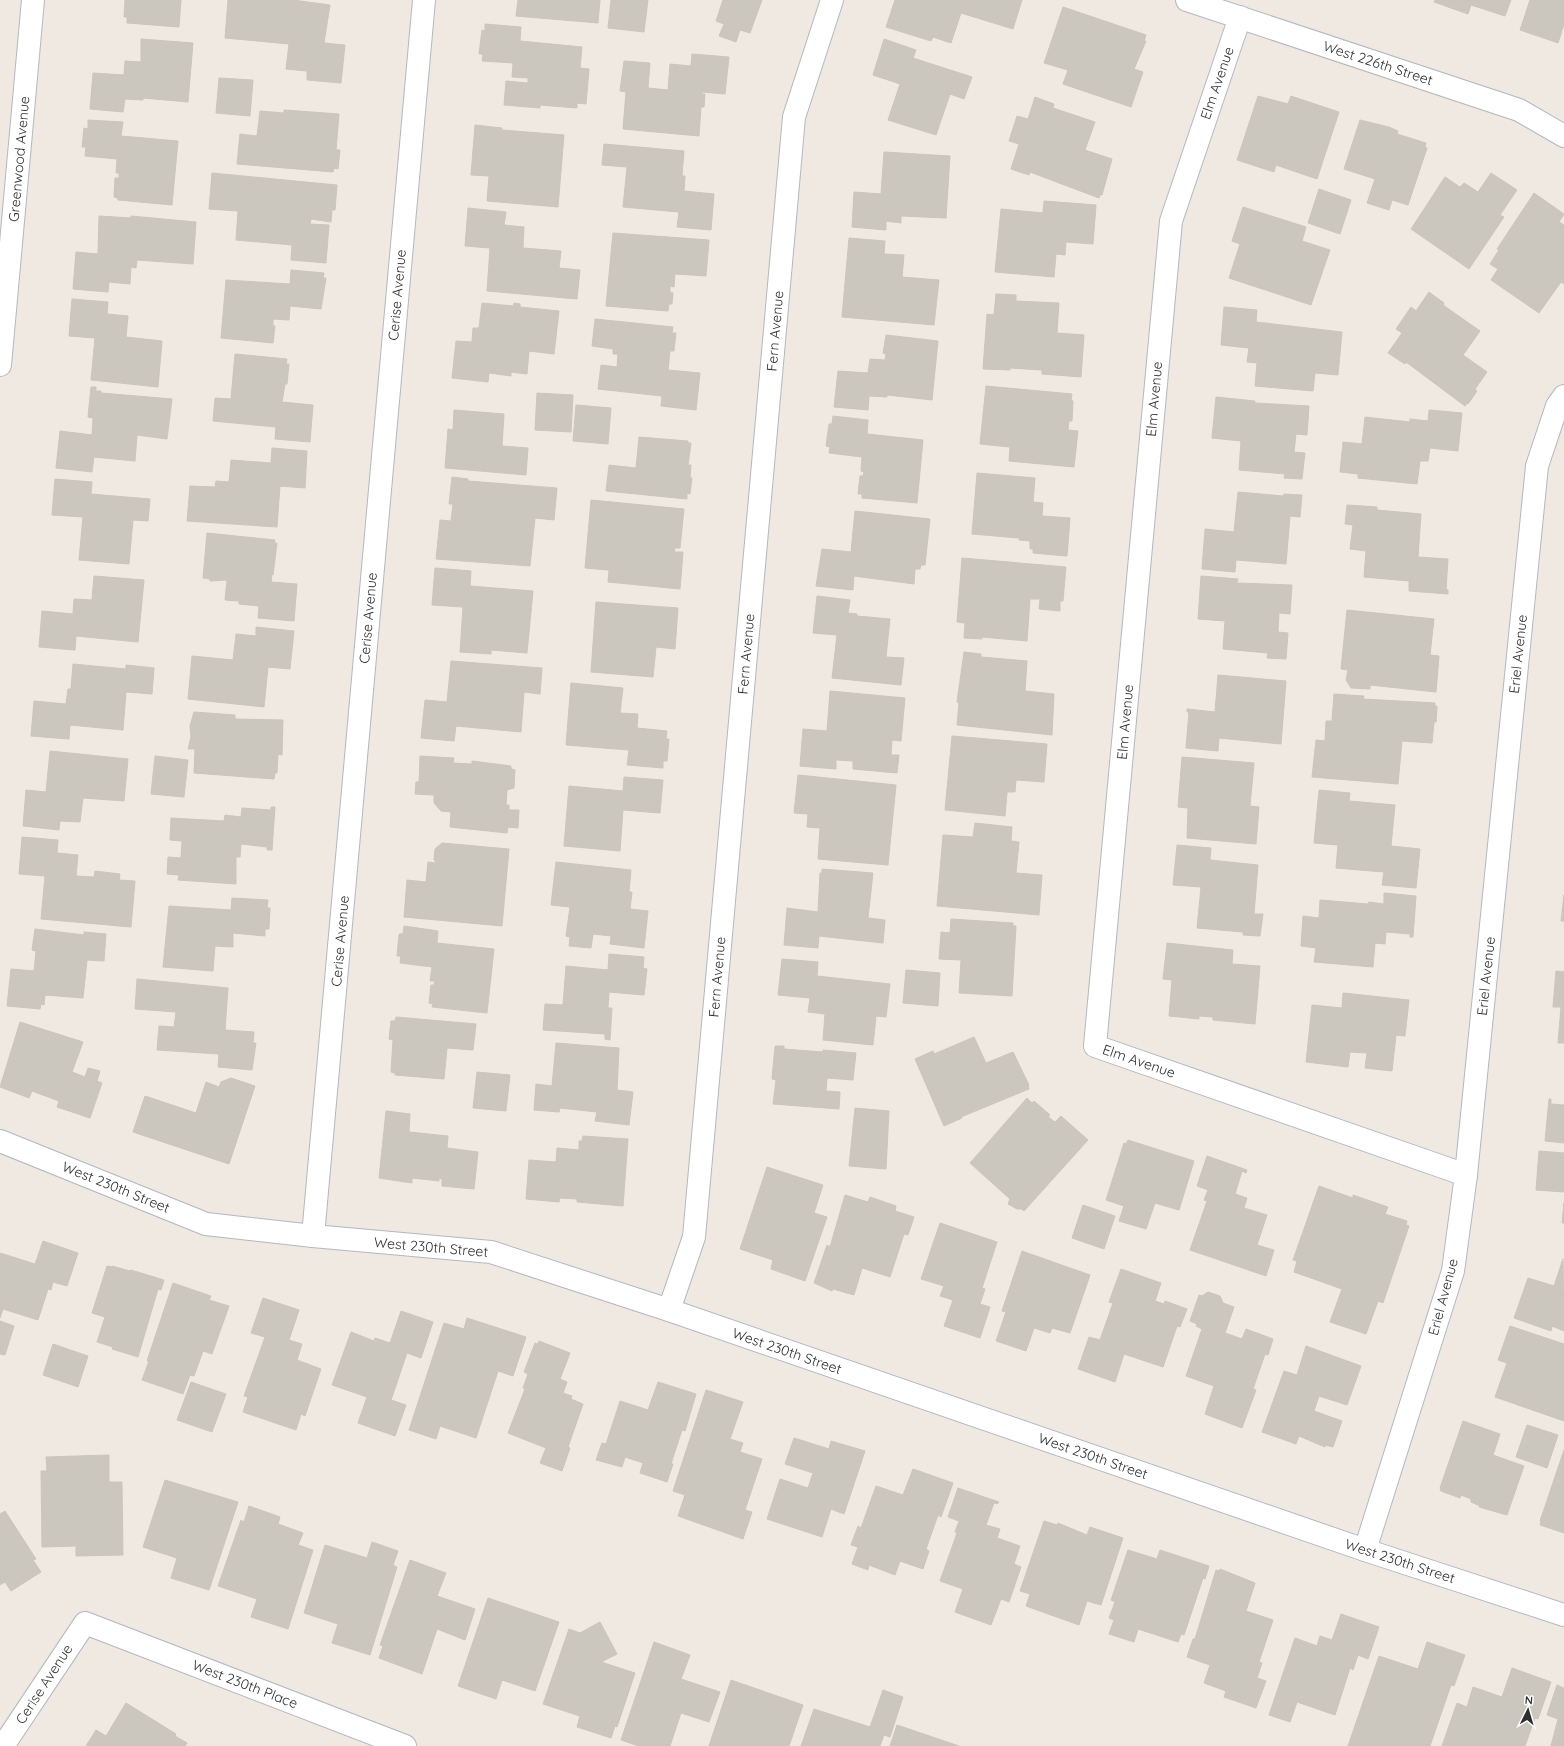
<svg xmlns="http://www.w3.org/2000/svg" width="1564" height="1746" font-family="Quicksand,sans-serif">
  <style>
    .building { fill: #cbc7bf; stroke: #cbc5ba }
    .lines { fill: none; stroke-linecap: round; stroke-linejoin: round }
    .minor-casing { stroke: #b4b7c1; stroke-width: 24 }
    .minor { stroke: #fff; stroke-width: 22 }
    .labels { text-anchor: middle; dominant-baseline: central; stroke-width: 3; stroke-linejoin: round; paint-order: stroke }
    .street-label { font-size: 14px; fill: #2e2e2e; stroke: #fff }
  </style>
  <rect width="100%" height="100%" fill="#efe9e1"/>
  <g class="building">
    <path d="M125,0h56l-2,27 -52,-4v-6h-3z"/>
    <path d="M228,0h65l37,5 -6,38 21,2 -4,38 -34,-3v-9l-21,-2 3,-25 -64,-6z"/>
    <path d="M518,0h82l-2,23 -82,-7z"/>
    <path d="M611,0h37l-4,32 -36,-4z"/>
    <path d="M723,0h39l-12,33 -10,-3 -4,12 -17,-6 5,-12 -8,-3z"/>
    <path d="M895,0h127l-9,29 -52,-16 -10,30 -18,-6 -2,4 -45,-14z"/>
    <path d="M1435,0h76l-6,16 -34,-11 -3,9 -34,-12z"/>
    <path d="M1530,0h34v24l-6,19 -38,-13z"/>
    <path d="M1063,7l83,28 -2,6h2l-12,28 9,3 -12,35 -68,-23 5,-14 -24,-7z"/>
    <path d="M485,24l36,3 -1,14 62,6 -2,21 9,1 -3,35 -9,-1v5l-37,-3v3l-36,-3 2,-24 22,2v-5l-16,-1 1,-14 -31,-2 1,-7h-4l3,-24 3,1z"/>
    <path d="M141,39l52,4 -5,59 -45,-4v2l-18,-1 -2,13 -33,-3 3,-36 31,2 1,-14 16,1z"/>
    <path d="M884,39l32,11 -3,8 59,19 -8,22 -14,-5 -14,41 -48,-15 12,-36 -27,-9z"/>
    <path d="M692,54l37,3 -4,37 -23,-2v2h3l-1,13h-3l-2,29 -76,-7 3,-37 -6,-1 4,-30 26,2 -2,25 20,2 2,-26 21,2z"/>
    <path d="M219,78l34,2 -3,36 -34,-3z"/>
    <path d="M1258,96l30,8 3,-8 48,16 -22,67 -41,-14 -2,7 -37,-12z"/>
    <path d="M1035,97l19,7 -1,4 42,14 -10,28 27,9 -10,36h-2l-1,3 -69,-26 -1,3 -18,-6 8,-25 -10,-3 8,-25 11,3z"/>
    <path d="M284,110l55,4 -3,36h4l-2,19 -4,-1 -1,4 -96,-8 3,-30 17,2 3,-25 24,2z"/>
    <path d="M88,120l35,2 -2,14 57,5 -6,64 -54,-5v-2l-4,-1 1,-19h4v-5h-3l1,-14 -32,-3 1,-9h-4l2,-19 4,1z"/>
    <path d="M1360,120l29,7 9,4 -1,3 29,9 -1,4 2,1 -19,57 -16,-5 -3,10 -22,-7 8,-24 -31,-10z"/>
    <path d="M475,125l27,3v2l62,5 -6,72 -71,-6 2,-25 -18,-1z"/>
    <path d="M604,144l80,7 -2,25h3l-1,15 30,3 -3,36 -34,-3 2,-15 -56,-5 4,-40 -25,-2z"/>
    <path d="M884,152l66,4 -4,62 -45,-2v7l-15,-2v9l-34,-3 2,-35 27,2z"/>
    <path d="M212,173l125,12 -2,25h-3l-1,12 -20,-3 -1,5 19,1 -3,38 -35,-3 1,-15 -56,-5 2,-29 -29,-2z"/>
    <path d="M1491,173l26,17 -17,25 4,2 -35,52 -58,-40 34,-52 15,10 4,-4 14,9z"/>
    <path d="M1319,189l32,11 -11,34 -32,-11z"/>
    <path d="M1534,193l30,21 -5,8 5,3v59l-3,-2 -22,31 -48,-33 7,-11 -8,-5 9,-14 -2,-1z"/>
    <path d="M1044,201l52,4 -3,39 -27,-2 -1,13 -9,-1 -2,23 -59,-5 6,-63 42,4z"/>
    <path d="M1243,207l63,20 -4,14 28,9 -19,55 -82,-27 11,-34 -8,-3z"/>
    <path d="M468,208l38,4 -2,13 20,2 -1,21 38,3 -2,17 21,2 -3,29 -90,-8 3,-43 -25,-2z"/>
    <path d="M99,216l32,2v-2l65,6 -3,42 -56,-4 -1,8 -5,-1 -1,17 -21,-2 -1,10 -35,-3 3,-37 22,2z"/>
    <path d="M613,233l96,7 -3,36 -31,-2 -1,13 -4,-1v6l3,1 -1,11h-3l-1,7 -62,-5z"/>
    <path d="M849,238l36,3 -1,13 20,1 -2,22 37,3 -5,45 -92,-8z"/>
    <path d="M291,270l33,3 -1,5h3l-5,31 -31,-3 -1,14 -16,-1v7h2l-2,17 -52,-5 5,-58 64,4z"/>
    <path d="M1429,292l15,11 -1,2 37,26 -17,24 24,17 -12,17 2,2 -9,13 -1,-1 -2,3 -59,-44 -1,2 -17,-11 14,-20 -6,-4 15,-22 5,4z"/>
    <path d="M996,294l20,1v6l43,2 -2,30 27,2 -3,42 -39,-3v-4l-32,-2v2l-27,-1 4,-55 7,1z"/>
    <path d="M72,299l36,3 -1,12 21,2 -2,21 36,4 -4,46 -67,-7 4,-42 -26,-2z"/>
    <path d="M482,303l31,3 1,-3 6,1v3l39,4 -5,43 -25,-3 -2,23 -16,-2v4l-22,-3 -1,9 -36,-4 4,-37 16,1 1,-14h6z"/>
    <path d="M1224,307l33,3 -1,12 86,10 -4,43 -23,-2 -2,18 -58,-5 2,-23 -10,-1 2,-14 -28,-3z"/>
    <path d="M595,319l78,8 -1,6h4l-2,18h-4l-2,19 32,3 -4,37 -35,-4 1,-10 -64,-7 3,-24 16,2 1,-13h-5v-5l-21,-3z"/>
    <path d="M886,335l52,6 -6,59 -45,-5v2l-18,-1 -1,14 -34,-3 4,-36 30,2 2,-14 15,1 1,-6 -3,-1z"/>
    <path d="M235,354l52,5 -1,5h3l-2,20h-2l-3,18 31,3 -3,37 -35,-3 1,-12 -63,-6 2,-23 16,1z"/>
    <path d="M986,386l86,8 -1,6 2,1 -1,20h-3l-1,9 10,1 -4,36 -65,-6 1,-14 -30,-3z"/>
    <path d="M91,387h5v4h5v2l71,6 -5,40 -30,-4 -2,26 -41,-4 -2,15 -36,-4 4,-37 32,4 1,-17 -5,-1z"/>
    <path d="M537,393l36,2 -2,37 -36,-2z"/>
    <path d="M1216,397l39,4v2l54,3 -2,29 -11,-1 -2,18 11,1 -3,26 -18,-1 1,-4 -46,-4 2,-29 -29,-3z"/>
    <path d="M576,405l35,3 -3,36 -35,-3z"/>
    <path d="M454,410l50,4 -2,32 26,2 -2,27 -81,-7 3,-39 5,1z"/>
    <path d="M1429,410l33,3 -4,38 -28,-3 -2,13h-8l-3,23 -59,-6v-4l-18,-2 3,-30 19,2 3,-27 45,5v-3l18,2z"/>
    <path d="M833,416l35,4 -1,14 56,6 -6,63 -55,-5v-4h-4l2,-18h3l1,-4 -3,-1 1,-14 -33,-4 1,-6 -4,-1 3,-22h3z"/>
    <path d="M639,437l49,4v2h3l-3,22h3l-1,13h2l-2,16 -3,-1v6l-81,-8 3,-26 27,3z"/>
    <path d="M272,448l35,3 -2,37 -25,-2 -3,41 -90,-6 3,-35 25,1 1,-6 13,1 2,-22 40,3z"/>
    <path d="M977,473l58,5 -2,24 10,1 -1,13 28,2 -3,38 -34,-3v-4h-3v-8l-11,-1v-2l-47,-4z"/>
    <path d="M452,477l16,2v2l89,7 -3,32 -19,-2 -5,48 -94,-7 4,-39 11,1 2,-17h-4z"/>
    <path d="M55,479l37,3 -1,12 59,5 -2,22 -15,-1 -4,44 -50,-4 4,-43 -31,-2z"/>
    <path d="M1238,492l45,4 1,-2 18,1 -2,22 -10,-1 -4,48 -50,-4 -1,12 -33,-3 3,-40 29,3z"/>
    <path d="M591,500l93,9 -4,39h-5l-1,4h9l-3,37 -72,-7 1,-12 -24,-2z"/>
    <path d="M1347,505l30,2v3l44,4 -3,43 30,2 -2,30 2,1v4l-39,-3v-10l-45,-4 2,-26 -16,-2 3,-24 -8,-1z"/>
    <path d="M855,511l75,8 -5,46h-4l-1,4h-5l-1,15 -60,-8 -1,14 -37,-4 6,-37 29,3z"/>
    <path d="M207,533l68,7 -1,3h3l-4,32 -1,-1 -1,8 26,2 -3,37 -36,-3 1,-12 -20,-2v-3l-14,-1 2,-20 -17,1v-2l-7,-1z"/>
    <path d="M962,558l104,9 -3,34h-3v10l-21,-2 1,-10h-10l-3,42 -45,-4v2l-18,-1 1,-15 -8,-1z"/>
    <path d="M435,568l36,3 -1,15 63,5 -6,62 -36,-3v4l-31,-2 3,-45 -31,-2z"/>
    <path d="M94,576l50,4 -6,62 -62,-6 -1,14 -36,-3 3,-36 31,3 1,-15 18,1z"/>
    <path d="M1201,576l37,3 -1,4 55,2 -2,29 -11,-1 -1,19 10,1 -2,26 -19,-1 1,-5 -45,-4 2,-28 -27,-2z"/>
    <path d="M817,596l33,4 -2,13 9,1v2l33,3 -4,38 18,1 -3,27 -69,-7 5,-43 -24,-2z"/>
    <path d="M596,602l82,6 -3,41 -19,-2 -3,30 -62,-5z"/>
    <path d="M1347,610l87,9 -4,36 9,1 -3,36 -66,-7v4l-19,-1 -5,-8 2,-10 -7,-1z"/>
    <path d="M256,627l38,4 -4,38 -22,-2 -4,40 -76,-8 4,-43 41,4 3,-26 20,2z"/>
    <path d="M964,652l17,2v3l46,4 -2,30 29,3 -2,41 -95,-10 2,-22 -2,-1z"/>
    <path d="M451,661l91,7 -2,26 -16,-2 -3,40 -65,-6 -2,15 -33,-3 4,-38 22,2z"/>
    <path d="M73,664l53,5v-4l28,3 -2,26 -26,-2 -3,38 -53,-5 -1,14 -38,-3 3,-35 32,3 2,-15h3z"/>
    <path d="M1218,675l68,6 -5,63 -62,-6 -1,13 -32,-3 3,-36h-2v-3l28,3z"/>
    <path d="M571,683l52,5 -3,25 18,1 -1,14 30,3 -1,8h3l-2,22h-4v7l-36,-3 2,-15 -63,-5z"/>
    <path d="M830,691l75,7 -4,43 -9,-1 -1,15h8l-2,18 -44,-4v-8l-17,-1v9l-36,-3 3,-37 24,2z"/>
    <path d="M1334,694l30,2 -1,3 72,4v3h2l-1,16h-2l-2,21 -30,-2 -4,43 -86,-7 4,-37 9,1 1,-20h6z"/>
    <path d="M194,712l41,3v4l48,1 -1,35 -4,-1 -1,19h-2l-1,6 -80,-6 1,-24h-7l3,-12 -1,-11z"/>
    <path d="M952,736l95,8 -3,38 -28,-2 -1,12h-8l-2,24 -60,-6z"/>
    <path d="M50,751l78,8 -4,42 -41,-3 -3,24 -20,-1 -1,9 -36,-4 3,-36 20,2z"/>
    <path d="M155,756l33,4 -4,37 -33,-3z"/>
    <path d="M420,756l34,2 -1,5 19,1v-3l39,5v3l4,1 -1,18 -7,2 -1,15h3v5h10l-1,18 -10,-1 -1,6 -57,-6 1,-15 -10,-1 -7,-8v-8l-19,-1 1,-12h3z"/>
    <path d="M1182,757l72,6 -4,43 9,1 -3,37 -69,-6 1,-30 -10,-1z"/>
    <path d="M798,775l98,10 -8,80 -70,-6 2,-31 -13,-1 1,-13 -14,-1z"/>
    <path d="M624,777l39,3 -3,33 -37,-3 -3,41 -56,-5 5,-60 54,5z"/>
    <path d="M1319,790l31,3 -1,8 46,4 -4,41 29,3 -4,39 -34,-3 2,-13 -48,-4 2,-23 -24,-2z"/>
    <path d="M271,807h4l-3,43h-5v-3l-26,-3 -1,13h-4v27l-58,-4 1,-5 -12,-1 1,-17 13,1 1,-17 -12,-1 1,-22 53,3 1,-6 16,2 1,-9 29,2z"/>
    <path d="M975,823l37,4 -1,14 8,1 -3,31 26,2 -3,40 -102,-9 6,-71 30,2z"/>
    <path d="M22,837l36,3 -1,13 21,2 -2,21 18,1 1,-6 25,3 -1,6 16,1 -4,46 -90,-8 4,-43 -26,-2z"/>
    <path d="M442,843l67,6 -7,77 -98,-9 3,-37 19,2 2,-20 9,1 -3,-3 1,-11z"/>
    <path d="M1177,845l34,3 -1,12 48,5 -4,49h9l-3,22 -17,-1v-3l-46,-4 4,-41 -28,-2z"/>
    <path d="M556,862l75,8 -2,22h3l-2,17 18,2 -4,37 -34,-4 1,-8 -18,-2 -2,14 -22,-2 1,-9 -4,-1 4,-29 -19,-2z"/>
    <path d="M822,869l51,4 -5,45 17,2 -2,23 -64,-7 -1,12 -34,-3 3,-37 31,4 2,-39h2z"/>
    <path d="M1384,893l32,3 -3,41h-3v-3l-24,-2 -1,12 -10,-1 -2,24 -59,-5 2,-14 -15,-2 2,-30 16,2 1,-18 48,4 1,-2 15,2z"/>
    <path d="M1564,895v26h-3z"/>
    <path d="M232,898l36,2 -1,8h3l-1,21h-4v7l-32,-3v14l-18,-1 -2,25 -50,-4 6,-61 62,4z"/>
    <path d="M951,919l62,4v3h3l-4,70 -53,-3 2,-33 -22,-1 2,-27 9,1z"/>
    <path d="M404,926l34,5 -1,12 57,6 -7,64 -55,-6 1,-3 -4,-1 2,-18h3l1,-4h-5l2,-14 -32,-4 1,-7h-4l2,-22h4z"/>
    <path d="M35,929l49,6v-3l22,2 -2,27 -17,-1 -4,38 -38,-3 -1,10 -3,-1 -1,5 -33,-3 4,-37 23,2 2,-20 -4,-1z"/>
    <path d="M1167,943l66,7 -1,14 28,2 -5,58 -42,-4v-3l-14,-1v3l-30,-3 3,-36 -9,-1z"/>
    <path d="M609,954l35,3 -1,11 4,1 -3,26 -35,-3 -1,16h4l-2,32 -5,-1v-5l-62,-4 2,-26 18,1 3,-39 42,4z"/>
    <path d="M782,959l36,3 -1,14 73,8 -4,33 -10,-1 -3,29 -50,-5 2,-26 -17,-2 2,-14 -32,-3z"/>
    <path d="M906,970l34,3 -2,33 -35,-3z"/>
    <path d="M1556,971l8,1v71h-6l3,-36h-8z"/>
    <path d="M137,979l91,9 -3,42 29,2 -1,11h3l-4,27 -34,-3 1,-13 -62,-4 2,-24 15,1 2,-15 -41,-3z"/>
    <path d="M1343,993l66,7 -4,36 -9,-1 -4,36 -27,-3 2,-15 -17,-1 -2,15 -42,-5 6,-57 30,3z"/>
    <path d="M396,1017l80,7 -3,26 -26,-2 -3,31 -49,-4v-2l-4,-1 2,-32 -4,-1 2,-18h4z"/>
    <path d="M20,1022l63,20 -11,30 13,5 3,-9 12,3 -3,10 5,2 -12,35 -33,-11 2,-6 -27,-10 -3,7 -29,-11z"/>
    <path d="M974,1037l12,26 27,-11 16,33h-1l1,4 -68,28 1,1 -18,8 -29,-67 18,-8 1,3z"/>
    <path d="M556,1043l63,5 -2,42 16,2 -4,33 -34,-4 2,-9 -37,-4 -1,4 -25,-2 2,-26 16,2z"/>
    <path d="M775,1046h9v3l39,3v-2l33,3 -3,27 -26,-2 -1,13 14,1 -1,17 -66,-5 3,-24 -4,-1z"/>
    <path d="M477,1072l33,3 -4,36 -33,-3z"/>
    <path d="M231,1078l24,8 -26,78 -96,-32 12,-36 51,17 10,-31 13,5 2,-5z"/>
    <path d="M1027,1098l5,5 2,-2 16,14 -2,2 7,5 6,-6 27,24 -64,71 -2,-2h-5l-9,-5 2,-5 -40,-36z"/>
    <path d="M1549,1099h2v5l13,1v38l-19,-2z"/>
    <path d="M855,1108l34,3 -3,58 -37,-3z"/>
    <path d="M386,1111l24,3 -1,18 39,4 -1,12 31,4 -4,37 -32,-3v-7l-3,-1v3l-27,-3v5l-33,-5z"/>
    <path d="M583,1136l45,3 -5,67 -46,-4v-3l-17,-1 -1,4 -33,-3 3,-39 27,2 1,-14 22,2v-9h3z"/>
    <path d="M1128,1140l66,21 -15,49 -24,-7 -9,26 -27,-8 5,-15 -18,-6 18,-57 2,1z"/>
    <path d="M1539,1151l25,2v39l-28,-2z"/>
    <path d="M1207,1156l40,14 -1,3 -4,-2 -7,23 12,4 -3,10 23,7 -10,30 17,5 -8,26 -76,-26 17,-49 -3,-1 4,-10 -11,-4z"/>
    <path d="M767,1167l56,18 -9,28 13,4 -22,64 -34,-12 2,-9 -33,-11z"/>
    <path d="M1319,1186l34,12v-3l35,12 -3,7 22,7 -1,4 3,1 -26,77 -5,-2 -12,33 -36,-12 12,-33 -48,-17 3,-11 -4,-1z"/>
    <path d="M845,1195l23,7 2,-5 26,9 -1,5 19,6 -6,18 -4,-1 -14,43 -28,-9 -8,27 -21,-6 -1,2 -18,-8 13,-38 3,2z"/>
    <path d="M1564,1203v20h-2z"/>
    <path d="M1083,1205l32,11 -11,33 -32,-11z"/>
    <path d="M940,1223l57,19 -15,46 3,1 -5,15 10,3 -10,31 -36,-12 9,-26 -13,-4 4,-10 -23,-7z"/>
    <path d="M43,1241l35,12 -11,33 -14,-4 -2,8 -3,-1 -10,31 -35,-11 -3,9v-65l35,11z"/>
    <path d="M1022,1251l68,24 -20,58 -18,-5 -2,5 -16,-5 -8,23 -30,-10 10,-29 -4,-1z"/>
    <path d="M1563,1259l1,72 -12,-5 -1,5 -37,-13 14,-40 26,8z"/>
    <path d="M107,1266l5,1v-1l18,5 1,-1 33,10 -3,10 -3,-1 -20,68 -26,-8 1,-2 -16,-5 8,-25 -13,-4z"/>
    <path d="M1121,1269l40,14 -6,18 9,3 1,-3 22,8 -7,18 -3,-1 -14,41 -39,-13 -9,28 -37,-13 11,-32 11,3 13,-37 -4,-1z"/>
    <path d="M173,1283l38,13 -2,4 20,6 -17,48 -9,-3 -9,25 -4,-1 -7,19 -41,-14 7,-19h-2z"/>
    <path d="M1208,1292l12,4 3,7 11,4 -9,26 17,6 4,-10 27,10 -5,16 -3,-1 -12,35 3,1 -14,38 -37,-14 9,-28 -28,-10 16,-47 -6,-3 1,-2 -7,-3 9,-26 3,1z"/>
    <path d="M263,1298l36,12 -10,30 13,4 -5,16 24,9 -16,47 -4,-2 -5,16 -53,-18 5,-15 -4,-1 21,-59 -14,-4z"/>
    <path d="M401,1311l32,11 -12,36 -14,-5 -16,47 15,5 -11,31 -37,-13 9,-26 -35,-12 19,-53 23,9 1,-3 15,5z"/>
    <path d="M467,1318l59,19 -13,39 -15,-5 -22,67 -36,-12 -4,13 -27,-9 35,-107 20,6z"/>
    <path d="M0,1321l14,5 -9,29 -5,-1z"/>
    <path d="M1510,1326l54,18v77l-69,-24 12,-34 -9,-3z"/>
    <path d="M539,1341l31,12 -10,26 7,3 -4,11 9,3 -1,3 12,5 -15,43 2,1 -8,23 -22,-8 6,-15 -38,-15 17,-44 -2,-1 5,-14 -4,-2 11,-29 3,1z"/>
    <path d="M53,1344l35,12 -10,31 -35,-12z"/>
    <path d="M1306,1346l55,20 -14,39 -28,-9 -5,15 28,10 -9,26 -8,-2v2l-26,-11 -3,8 -34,-12 22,-61 13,4z"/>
    <path d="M191,1382l35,12 -14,38 -35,-12z"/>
    <path d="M658,1382l38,12 -11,37 -3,-1 -11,34h2l-6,18 -27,-9 3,-10 -18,-6 -3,10 -26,-7 6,-17 4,1 14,-43 28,9z"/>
    <path d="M706,1390l37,12 -13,37 13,4 -3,9 22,7 -17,51 7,2 -9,27 -65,-23 7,-21 -12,-4z"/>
    <path d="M1463,1421l37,13 -7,21 31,11 -17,49 -28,-8 1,-1 -9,-4v-3l-10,-4 -1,3 -19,-7 -1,-3z"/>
    <path d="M1527,1425l31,10 -11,33 -31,-11z"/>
    <path d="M794,1438l35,11 2,-8 34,10 -21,63 -13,-5 -9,28 -55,-18 13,-40 28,9 5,-15 -28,-9z"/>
    <path d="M1564,1450v83l-24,-8 1,-3 -1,-1z"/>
    <path d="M109,1455v27h13l1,73 -47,1v-10l-34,1 -1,-76h6l-1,-14z"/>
    <path d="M913,1469l40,14 -12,34 -3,-2 -12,34 3,2 -6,18 -23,-8 -5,14 -26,-10 -1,5 -16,-6 6,-17 -7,-2 7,-19 3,2 15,-42 27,9z"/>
    <path d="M165,1480l73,22 -29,88 -38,-12 6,-20 -34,-11z"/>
    <path d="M958,1488l41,14 -2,2 -3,-1 -8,22 14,4 -3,9 23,8 -6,18 7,3 -12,35 -8,-3 -10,26 -36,-13 8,-23 -23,-8 17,-48 -2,-1 4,-11 -11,-4z"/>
    <path d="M249,1506l31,11 -2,7 25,9 -5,12 15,5 -25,79 -37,-12 6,-18 -39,-13 23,-66 3,2z"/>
    <path d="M5,1511l31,48 -3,1 8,12 -30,19 -6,-9 -5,3v-71z"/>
    <path d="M1044,1521l13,4 1,-2 29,12 3,-8 33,11 -22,67 -14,-4 -8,24 -53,-19 4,-12 -10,-3z"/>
    <path d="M372,1542l26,9 -5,14 4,2 -27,88 -38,-12 6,-19 -34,-11 21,-68 42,13z"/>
    <path d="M1128,1550l29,9 3,-9 49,16 -4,13 -2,-1 -19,57 -3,-1 -3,8 -40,-13 -4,13 -25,-8 5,-14 -5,-2 6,-16 -4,-2z"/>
    <path d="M410,1560l36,13 -9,23 38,13 -10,31 -28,-11 -15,45 -43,-16 4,-12 -3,-1z"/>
    <path d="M1220,1569l35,14 -9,28 27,9 -14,42 3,1 -5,15 9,3 -10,27 -32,-11 2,-6 -22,-8 6,-18 -23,-8 6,-18h2l21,-69 3,1z"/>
    <path d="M488,1598l71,24 -24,69 -33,-11 -6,19 -38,-13z"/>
    <path d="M1341,1614l38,13 -11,32 -10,-4 -5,15 -3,-2 -15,47 -38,-13 -7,20 -21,-7 26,-77 22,8 3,-10 12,4z"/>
    <path d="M600,1622l17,32 -16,8 34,11 -18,54 -2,-1 -4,12 -34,-11 3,-11 -37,-12 26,-75 11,4z"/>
    <path d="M654,1642l36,13 -9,24 39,13 -11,30 -28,-9 -11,33h-31l-18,-6z"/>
    <path d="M1427,1642l38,13 -11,31 -3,-1 -21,61h-82l31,-90 39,13z"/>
    <path d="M1512,1668l39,14 -13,37 -3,-1 -10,28h-83l15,-43 10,4 6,-20 29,10z"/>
    <path d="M731,1680l72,25 -14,41h-80z"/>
    <path d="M1557,1685l7,3v58h-13l7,-27 -11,-4z"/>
    <path d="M883,1690l20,7 -13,40 -6,-2 -4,11h-79l13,-37 56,18z"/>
    <path d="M126,1703l50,31 -1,2 12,7 -2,3h-99l10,-16 10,6z"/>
    <path d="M897,1725l62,21h-69z"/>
  </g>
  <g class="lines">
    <g class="minor-casing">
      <g id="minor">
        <path d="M1187,0l332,110 45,26"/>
        <path d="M1240,17l-69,204 -76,825 371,129"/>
        <path d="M0,365l33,-365"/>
        <path d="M0,1141l206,83 107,12 178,16 178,58 696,240 199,65"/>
        <path d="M313,1236l111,-1236"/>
        <path d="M669,1310l25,-73 100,-1120 38,-117"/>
        <path d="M1365,1550l88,-279 13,-96 71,-709 20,-60 7,-10"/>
        <path d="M3,1746l82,-123 320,123"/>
      </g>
    </g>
    <use href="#minor" class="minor"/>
  </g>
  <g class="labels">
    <g class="street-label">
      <text transform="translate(1378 63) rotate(18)">West 226th Street</text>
      <text transform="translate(1217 83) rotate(-71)">Elm Avenue</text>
      <text transform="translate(19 159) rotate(-85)">Greenwood Avenue</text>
      <text transform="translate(397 295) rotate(-85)">Cerise Avenue</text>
      <text transform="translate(775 331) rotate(-85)">Fern Avenue</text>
      <text transform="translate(1154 399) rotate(-85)">Elm Avenue</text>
      <text transform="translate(368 618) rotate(-85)">Cerise Avenue</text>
      <text transform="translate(746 654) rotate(-85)">Fern Avenue</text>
      <text transform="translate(1518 654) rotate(-84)">Eriel Avenue</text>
      <text transform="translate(1125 722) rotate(-85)">Elm Avenue</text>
      <text transform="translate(340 941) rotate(-85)">Cerise Avenue</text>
      <text transform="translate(1486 976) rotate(-84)">Eriel Avenue</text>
      <text transform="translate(717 977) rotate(-85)">Fern Avenue</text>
      <text transform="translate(1139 1061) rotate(19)">Elm Avenue</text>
      <text transform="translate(116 1187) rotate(22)">West 230th Street</text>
      <text transform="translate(431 1247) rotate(5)">West 230th Street</text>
      <text transform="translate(1443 1297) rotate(-75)">Eriel Avenue</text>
      <text transform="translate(787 1351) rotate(19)">West 230th Street</text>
      <text transform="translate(1093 1456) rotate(19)">West 230th Street</text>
      <text transform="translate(1400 1561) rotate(18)">West 230th Street</text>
      <text transform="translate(44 1684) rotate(-57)">Cerise Avenue</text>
      <text transform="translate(245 1684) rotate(21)">West 230th Place</text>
    </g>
  </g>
  <g transform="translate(1528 1710) rotate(5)" stroke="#ffffff" stroke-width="3" paint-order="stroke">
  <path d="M0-3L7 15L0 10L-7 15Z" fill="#2e2e2e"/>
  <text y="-6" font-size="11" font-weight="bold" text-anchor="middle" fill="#2e2e2e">N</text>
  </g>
</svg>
